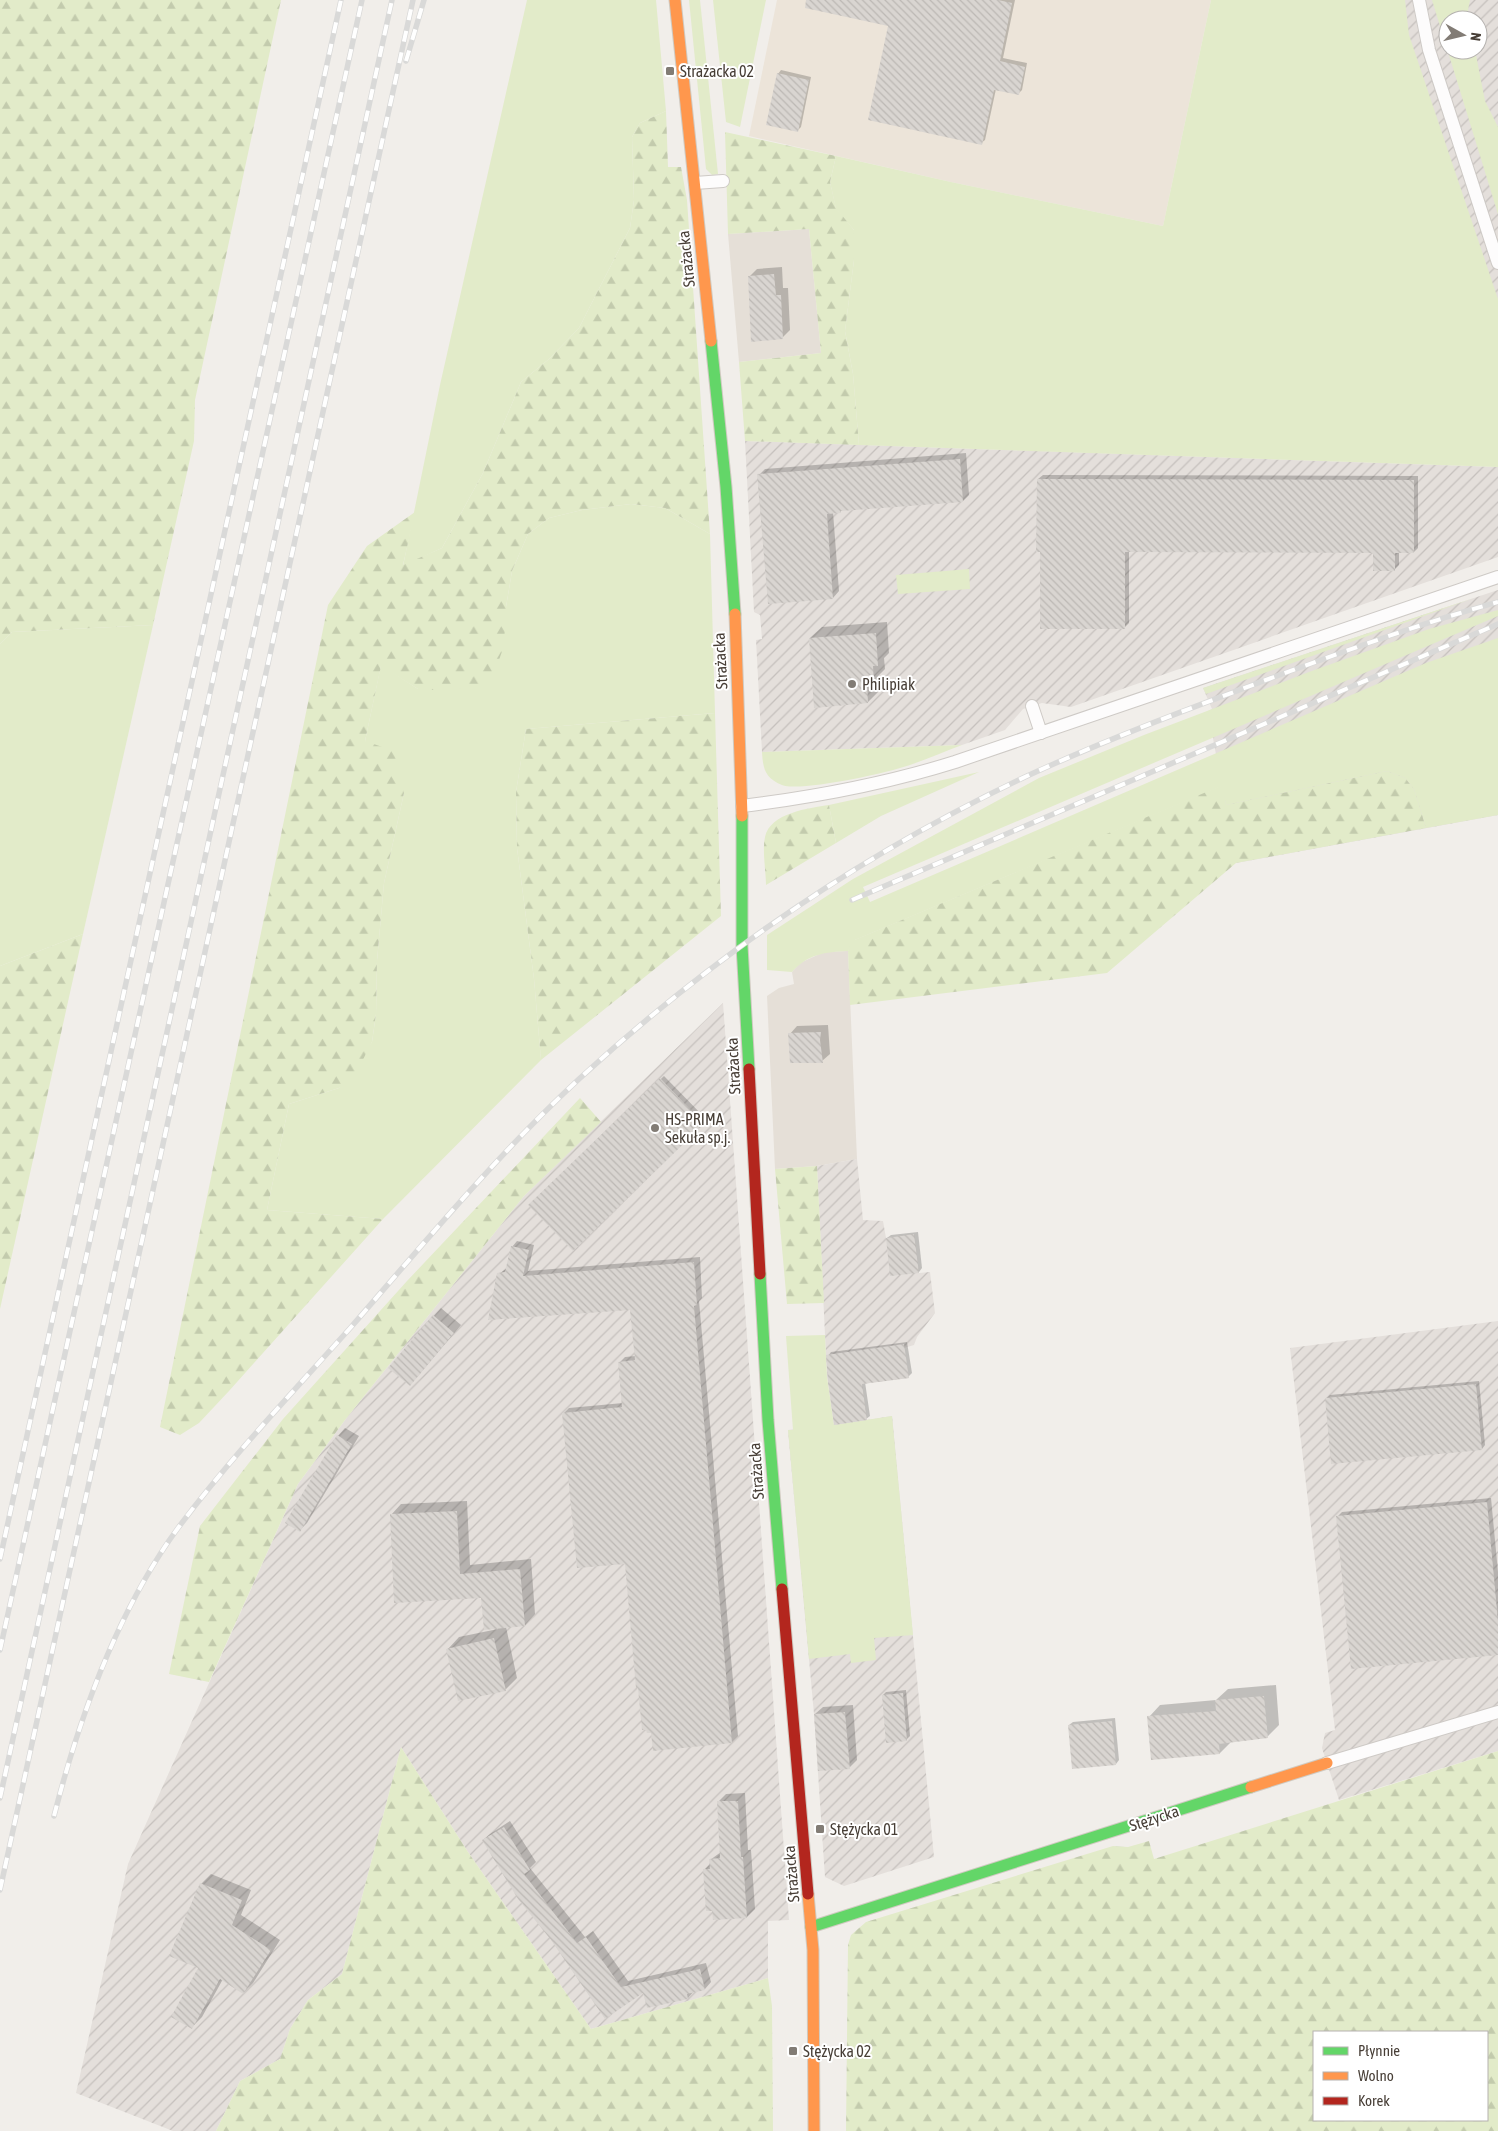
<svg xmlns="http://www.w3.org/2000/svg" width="1498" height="2131" font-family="'Asap Condensed',sans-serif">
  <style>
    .residential { fill: #e5dfd7 }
    .industrial { fill: url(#industrial-furrows); fill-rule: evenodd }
    .education { fill: #ece4d9 }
    .green { fill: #e2ebc9 }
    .forest { fill: url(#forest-firs); fill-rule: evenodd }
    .shadow { fill: #0003 }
    .building { fill: url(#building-back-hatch) }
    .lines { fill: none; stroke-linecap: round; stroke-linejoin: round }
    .lane-casing { stroke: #cecac6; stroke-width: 14 }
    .fast-casing { stroke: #d0cac1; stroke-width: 13 }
    .slow-casing { stroke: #d0cac1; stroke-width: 13 }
    .jam-casing { stroke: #d0cac1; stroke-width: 13 }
    .lane { stroke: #fdfcfc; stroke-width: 12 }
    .fast { stroke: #63d668; stroke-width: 11 }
    .slow { stroke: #ff974d; stroke-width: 11 }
    .jam { stroke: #b3261e; stroke-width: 11 }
    .rail-casing { stroke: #d9d9d8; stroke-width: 5.5 }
    .rail { stroke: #fff; stroke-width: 4; stroke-dasharray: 11; stroke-linecap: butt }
    .poi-dot { fill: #827c75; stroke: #fff; stroke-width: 2 }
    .labels { text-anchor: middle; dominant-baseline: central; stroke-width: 4; stroke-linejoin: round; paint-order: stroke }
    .poi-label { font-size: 16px; fill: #473e36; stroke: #fff; text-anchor: start }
    .street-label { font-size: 16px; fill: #473e36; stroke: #fff }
  </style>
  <defs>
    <pattern id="industrial-furrows" width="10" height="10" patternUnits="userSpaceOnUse" patternTransform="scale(1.25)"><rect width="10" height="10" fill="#e4dfdb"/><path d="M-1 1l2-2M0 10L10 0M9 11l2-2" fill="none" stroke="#c5c0bd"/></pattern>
    <pattern id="forest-firs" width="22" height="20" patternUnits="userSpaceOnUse" patternTransform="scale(1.25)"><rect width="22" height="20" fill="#e2ebc9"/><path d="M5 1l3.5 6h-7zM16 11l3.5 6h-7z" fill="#c3cbad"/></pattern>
    <pattern id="building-back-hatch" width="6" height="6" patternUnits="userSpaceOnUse" patternTransform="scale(1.25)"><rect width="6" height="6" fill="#d9d5d1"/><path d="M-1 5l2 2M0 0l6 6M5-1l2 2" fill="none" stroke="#bcb8b4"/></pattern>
  </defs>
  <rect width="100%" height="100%" fill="#f1eeea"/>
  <g class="residential">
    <path d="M809,229l12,124 -82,9 -11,-128z"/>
    <path d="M848,951l9,208 -40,7 -42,3 -8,-173 12,-8 15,-4 -2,-12 8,-9 24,-11z"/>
  </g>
  <g class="industrial">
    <path d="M1391,0h107v335zM1448,20h30v30h-30z"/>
    <path d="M745,441l753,26v90l-427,150 -29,-4 -19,6 -18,21 -43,15 -200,7 -6,-112 6,-1 -2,-24 -6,-3z"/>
    <path d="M1498,590v225l-262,48 -28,-152 4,-2 -9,-21z"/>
    <path d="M723,1003l66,917 -21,1v57l-177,51 -123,-177 -67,-105 -59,227 -34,26 -18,29 -10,30 -40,22 -24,50h-43l-97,-38 52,-229 170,-380 47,-64 179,-224z"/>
    <path d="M857,1159l6,61 20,1 3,17 28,-4 5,39 11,-1 5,41 -18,24 -3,8 -10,3 5,30 -47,6 5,36 25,-4 42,441 -90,29 -19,-9 -11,-163 -26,-284 46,-6 -7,-47 -10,-211z"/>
    <path d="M1498,1321v430l-159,49 -17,-52 3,-15 10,-3 -45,-382z"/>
  </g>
  <path class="education" d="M777,0h434l-48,226 -212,-44 -202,-46z"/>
  <g class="green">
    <path d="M527,0h129l10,111 -26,12 -8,14 2,63 -4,28 -51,100 -30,31 -28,23 -38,91 -41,75 -39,18 37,-181z"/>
    <path d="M689,0h11l18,174 -6,1 -6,-6z"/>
    <path d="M713,0h53l-26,127 -14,-5z"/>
    <path d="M1211,0h194l4,35 89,264v168l-639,-22 -6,-71 -8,-43 9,-71v-30l-18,-21 -6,-27 6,-26 115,26 212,44z"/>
    <path d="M1432,0h38l-2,10 2,10h-22v30h27l10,51 13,26v87z"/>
    <path d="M631,504l34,4 45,26 5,179 -189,16 -10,63 1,56 17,131 7,81 -158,159 -116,-9 22,-106 50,-16 33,-46 4,-28 1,-53 7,-78 20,-90 -39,-52 16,-76 37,24 88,-82 6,-36 16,-37 21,-16 33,-8z"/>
    <path d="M969,569l1,20 -72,5 -2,-19z"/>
    <path d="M1474,598l-268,96 -3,-6z"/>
    <path d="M1498,610v6l-635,271 7,15 556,-239 72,-25v177l-72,13 -12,-39 -9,-11 -18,-7 -161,34 -4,-19 -367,154 -7,11c-23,1 -40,3 -56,21l-25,-2v-35l86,-56 186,-101 105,-43 165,-63 120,-43z"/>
    <path d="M153,625l-70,309 -83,32v-322l12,-12z"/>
    <path d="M962,745c-21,8 -41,17 -62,23 -18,6 -102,24 -118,17 -17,-7 -19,-16 -20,-33z"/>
    <path d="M979,772l-98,44 -45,27 -7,-38z"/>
    <path d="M825,1335l2,42 7,48 58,-9 21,219 -39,3 2,22 -25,3 -1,-9 -41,5 -21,-229h5l-7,-94z"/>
  </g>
  <g class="forest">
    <path d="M0,0h281l-86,400 -1,41 -41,184 -141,7 -12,12z"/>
    <path d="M666,111l2,56h13l6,33 23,334 -45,-26 -34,-4 -49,6 -33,8 -21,16 -16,37 -6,36 -2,39 -13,36 -42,9 -31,-2 -37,-23 -16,75 29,10 10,42 -20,90 -7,78 -1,53 -4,28 -17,33 -16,13 -50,16 -22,106 116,9 -154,172 -30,32 -19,12 -20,-8 168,-822 39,-59 48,-34 -12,53 39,-17 41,-75 38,-91 28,-23 30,-31 51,-100 4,-28 -2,-63 8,-14z"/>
    <path d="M725,132l111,24 -6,26 6,26 18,22v30l-9,71 8,43 6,71 -114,-4 -6,-79 82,-9 -12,-124 -81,5z"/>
    <path d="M715,713l6,203 -180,144 -7,-81 -17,-131 -1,-56 10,-63z"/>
    <path d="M1387,771l18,7 9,11 12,39 -190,35 -129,110 -257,32 -2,-54 4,-10 371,-156 3,20z"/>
    <path d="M829,805l7,38 -70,42c0,-14 -4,-35 -1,-48 5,-24 44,-29 64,-32z"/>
    <path d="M83,934l-83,375v-343z"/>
    <path d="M580,1098l21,24 -77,74 -179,224 -47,64 -89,198 -40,-8 31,-148 83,-107 124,-138z"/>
    <path d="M817,1166l7,137 -37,1 -12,-135z"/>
    <path d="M401,1747l67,105 123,177 177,-51 4,28 1,125h-557l24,-50 40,-22 10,-30 18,-29 34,-26z"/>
    <path d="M1498,1751v380h-652l2,-186 3,-10 15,-13 247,-76 15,1 21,-6 5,18zM1314,2032h173v88h-173z"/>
  </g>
  <g class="shadow">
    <path d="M828,0h187l-12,58 24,5 -5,27 -4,4 -22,-5 -11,51 -4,3 -91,-118z"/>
    <path d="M781,70l30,7 -10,50 -4,4 -19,-57z"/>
    <path d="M782,267l1,21h5l2,42 -8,8 -33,-61 8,-8z"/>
    <path d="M966,453l3,42 -6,6 -120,9 -10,2 6,79 -6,7 -74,-123 6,-6z"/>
    <path d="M1043,475l375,1v72l-4,4h-15v13l-5,5 -19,-18 -246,-1v72l-5,5 -83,-77 -3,-72z"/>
    <path d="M887,622l2,31 -5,5 1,11 -7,7 2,14 -12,12 -58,-64 12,-11z"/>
    <path d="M828,1025l2,29 -8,7 -32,-27 7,-8z"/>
    <path d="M664,1076l43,44 -134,129 -43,-44z"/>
    <path d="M918,1232l4,36 -3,4 -32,-34 4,-3z"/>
    <path d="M517,1241l17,4 -6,26 172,-14 2,41 -3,3 39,435 -6,6 -78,7 -28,-187 -62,-149 5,-5 54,-5 -3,-41 5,-5 11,-1 -5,-47 -132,-35 8,-6 5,-21z"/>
    <path d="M441,1308l20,17 -44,52 17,-61z"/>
    <path d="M907,1342l5,31 -4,4 -43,5 5,34 -4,3 -38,-63 3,-4z"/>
    <path d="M1479,1381l6,64 -3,4 -156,-50 4,-4z"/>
    <path d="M345,1428l14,8 -52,87 -7,7 38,-94z"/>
    <path d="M1491,1498l7,74v82l-161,-137 5,-5z"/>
    <path d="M467,1501l3,64 61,-6 4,55 -10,11 -19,2 11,51 -12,12 -57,-41 11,-12 39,-8 -16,-32 -91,-82 10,-11z"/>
    <path d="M1276,1685l3,40 -12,12 -35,4 -12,12 -71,-36 11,-12 56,-5 12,-11z"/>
    <path d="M906,1690l4,46 -4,4 -23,-45 3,-3z"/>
    <path d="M853,1705l4,55 -8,8 -34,-54 8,-7z"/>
    <path d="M1115,1718l4,42 -3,4 -47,-39 4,-3z"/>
    <path d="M745,1793l3,57h3l4,59 -8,8 -42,-48 6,-6 -1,-3 11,-8 -3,-50 8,-8z"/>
    <path d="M510,1821l26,41 -6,6 55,69 8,-6 35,50 78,-18 5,19 -6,7 -11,2 -6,7 -44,-7 -39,27 -122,-178 7,-6z"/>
    <path d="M211,1874l40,16 -10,25 39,25 -27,43 -10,10 -20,-14 -21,38 -10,10 8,-59 1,-84z"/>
  </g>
  <g class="building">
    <path d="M806,0h192l14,3 -12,58 25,6 -6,28 -25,-5 -12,55 -114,-25 20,-94 -83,-18z"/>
    <path d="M777,73l32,7 -11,52 -32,-7z"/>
    <path d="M774,274l2,21h5l2,44 -32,3 -3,-66z"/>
    <path d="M960,459l3,43 -122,9v2l-14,1 6,85 -65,5 -11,-130z"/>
    <path d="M1037,479l377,1v73h-19v18h-22v-18l-248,-1v77h-85v-77h-4z"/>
    <path d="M876,633l2,33h-5l1,16h-7l1,21 -54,5 -5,-70z"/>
    <path d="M821,1032l-1,8 3,23h-33l-2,-30z"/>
    <path d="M660,1078l44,46 -131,127 -45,-46z"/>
    <path d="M914,1234l5,39 -29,3 -4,-38z"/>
    <path d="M511,1246l18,4 -6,26 171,-14 3,43 -3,1 38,437 -79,8 -2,-18h-4l-1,-3h-4l-4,-42h-2l-11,-124 -48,4 -15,-155 60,-6 -4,-45 17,-2 -5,-50 -142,10 9,-47 8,-1z"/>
    <path d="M433,1315l21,18 -44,53 -22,-18z"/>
    <path d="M904,1344l5,34 -47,6 5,36 -33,5 -6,-44 -2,-26z"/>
    <path d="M1476,1384l6,66 -151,14 -6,-66z"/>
    <path d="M337,1435l15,9 -52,88 -15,-9z"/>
    <path d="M1487,1502l11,119v34l-147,14 -15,-153z"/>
    <path d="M457,1511l3,63 60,-5 5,57 -41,4 -3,-32 -87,5 -4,-89z"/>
    <path d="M494,1638l12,53 -48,10 -12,-52z"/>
    <path d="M903,1693l4,48 -21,2 -4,-48z"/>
    <path d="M1264,1696l4,42 -49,6 1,10 -69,6 -4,-44 69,-5 -1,-11z"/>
    <path d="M845,1712l5,57 -32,2 -4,-57z"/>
    <path d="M1112,1721l4,44 -44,4 -4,-44z"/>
    <path d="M717,1801h21l3,56h2l4,61 -34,2 -1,-9h-6l-3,-42h7l-1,-10 11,-1z"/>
    <path d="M504,1827l26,43 -6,4 53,69 9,-6 35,50 79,-18 5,21 -18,4 1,5 -41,9 -4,-15 -38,26 -54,-79 -33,-41 -36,-59z"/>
    <path d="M200,1883l42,17 -10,25 39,25 -28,44 -23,-15 -28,50 -21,-12 27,-49 -29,-12z"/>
  </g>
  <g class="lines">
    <g class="lane-casing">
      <g id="lane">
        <path d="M1419,0l10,50 69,213"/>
        <path d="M695,183l28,-2"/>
        <path d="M1032,706l9,27"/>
        <path d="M742,806c73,-9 143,-22 213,-44l543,-185"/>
        <path d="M1327,1763l171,-51"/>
      </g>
    </g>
    <g class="fast-casing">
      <g id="fast">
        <path d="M711,341l15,146 9,127"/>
        <path d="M742,816v130l7,123"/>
        <path d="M760,1274l8,146 14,169"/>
        <path d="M811,1927l440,-140"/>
      </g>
    </g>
    <g class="slow-casing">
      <g id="slow">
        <path d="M675,0l36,341"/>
        <path d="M735,614l7,202"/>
        <path d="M1251,1787l76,-24"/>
        <path d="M808,1894l5,56 1,181"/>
      </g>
    </g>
    <g class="jam-casing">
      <g id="jam">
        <path d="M749,1069l11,205"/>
        <path d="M782,1589l26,305"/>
      </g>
    </g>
    <use href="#lane" class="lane"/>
    <use href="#fast" class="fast"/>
    <use href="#slow" class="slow"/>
    <use href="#jam" class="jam"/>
    <g class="rail-casing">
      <g id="rail">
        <path d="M406,61l18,-61"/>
        <path d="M852,900l646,-276"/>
        <path d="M0,1559l341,-1559"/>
        <path d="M0,1650l362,-1650"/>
        <path d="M0,1798l392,-1798"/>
        <path d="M54,1816c25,-98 64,-206 124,-288 53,-71 115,-136 174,-202 73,-84 145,-171 227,-247 133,-122 285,-226 448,-303 80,-37 164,-68 247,-99 74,-27 148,-54 224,-75"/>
        <path d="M0,1890l413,-1890"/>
      </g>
    </g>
    <use href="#rail" class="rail"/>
  </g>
  <g class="poi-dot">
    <rect x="665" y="66" width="10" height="10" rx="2.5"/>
    <circle cx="852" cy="684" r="5"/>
    <circle cx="655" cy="1128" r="5"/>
    <rect x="815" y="1824" width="10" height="10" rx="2.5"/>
    <rect x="788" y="2046" width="10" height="10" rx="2.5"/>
  </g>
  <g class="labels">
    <g class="poi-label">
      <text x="680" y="71">Strażacka 02</text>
      <text x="862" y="684">Philipiak</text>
      <text x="665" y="1119">HS-PRIMA<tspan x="665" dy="18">Sekuła sp.j.</tspan></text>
      <text x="830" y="1829">Stężycka 01</text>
      <text x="803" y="2051">Stężycka 02</text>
    </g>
    <g class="street-label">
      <text transform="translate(686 259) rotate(-96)">Strażacka</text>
      <text transform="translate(720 661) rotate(-93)">Strażacka</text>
      <text transform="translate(733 1066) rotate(-93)">Strażacka</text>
      <text transform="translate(756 1471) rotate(-94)">Strażacka</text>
      <text transform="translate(1154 1818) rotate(-18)">Stężycka</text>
      <text transform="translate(791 1874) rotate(-95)">Strażacka</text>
    </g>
  </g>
  <rect x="1313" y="2031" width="175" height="90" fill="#ffffff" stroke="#b5b2af"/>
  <rect x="1323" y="2047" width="25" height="8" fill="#63d668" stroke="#b5b2af"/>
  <text x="1358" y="2056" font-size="15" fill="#473e36">Płynnie</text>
  <rect x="1323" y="2072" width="25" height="8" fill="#ff974d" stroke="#b5b2af"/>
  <text x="1358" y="2081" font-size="15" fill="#473e36">Wolno</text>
  <rect x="1323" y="2097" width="25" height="8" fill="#b3261e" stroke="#b5b2af"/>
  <text x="1358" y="2106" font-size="15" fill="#473e36">Korek</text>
  <g transform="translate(1463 35) rotate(98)"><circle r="24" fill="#ffffff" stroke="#b5b2af"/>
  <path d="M0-4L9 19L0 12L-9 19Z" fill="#827c75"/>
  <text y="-8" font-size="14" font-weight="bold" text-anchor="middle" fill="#473e36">N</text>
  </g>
</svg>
